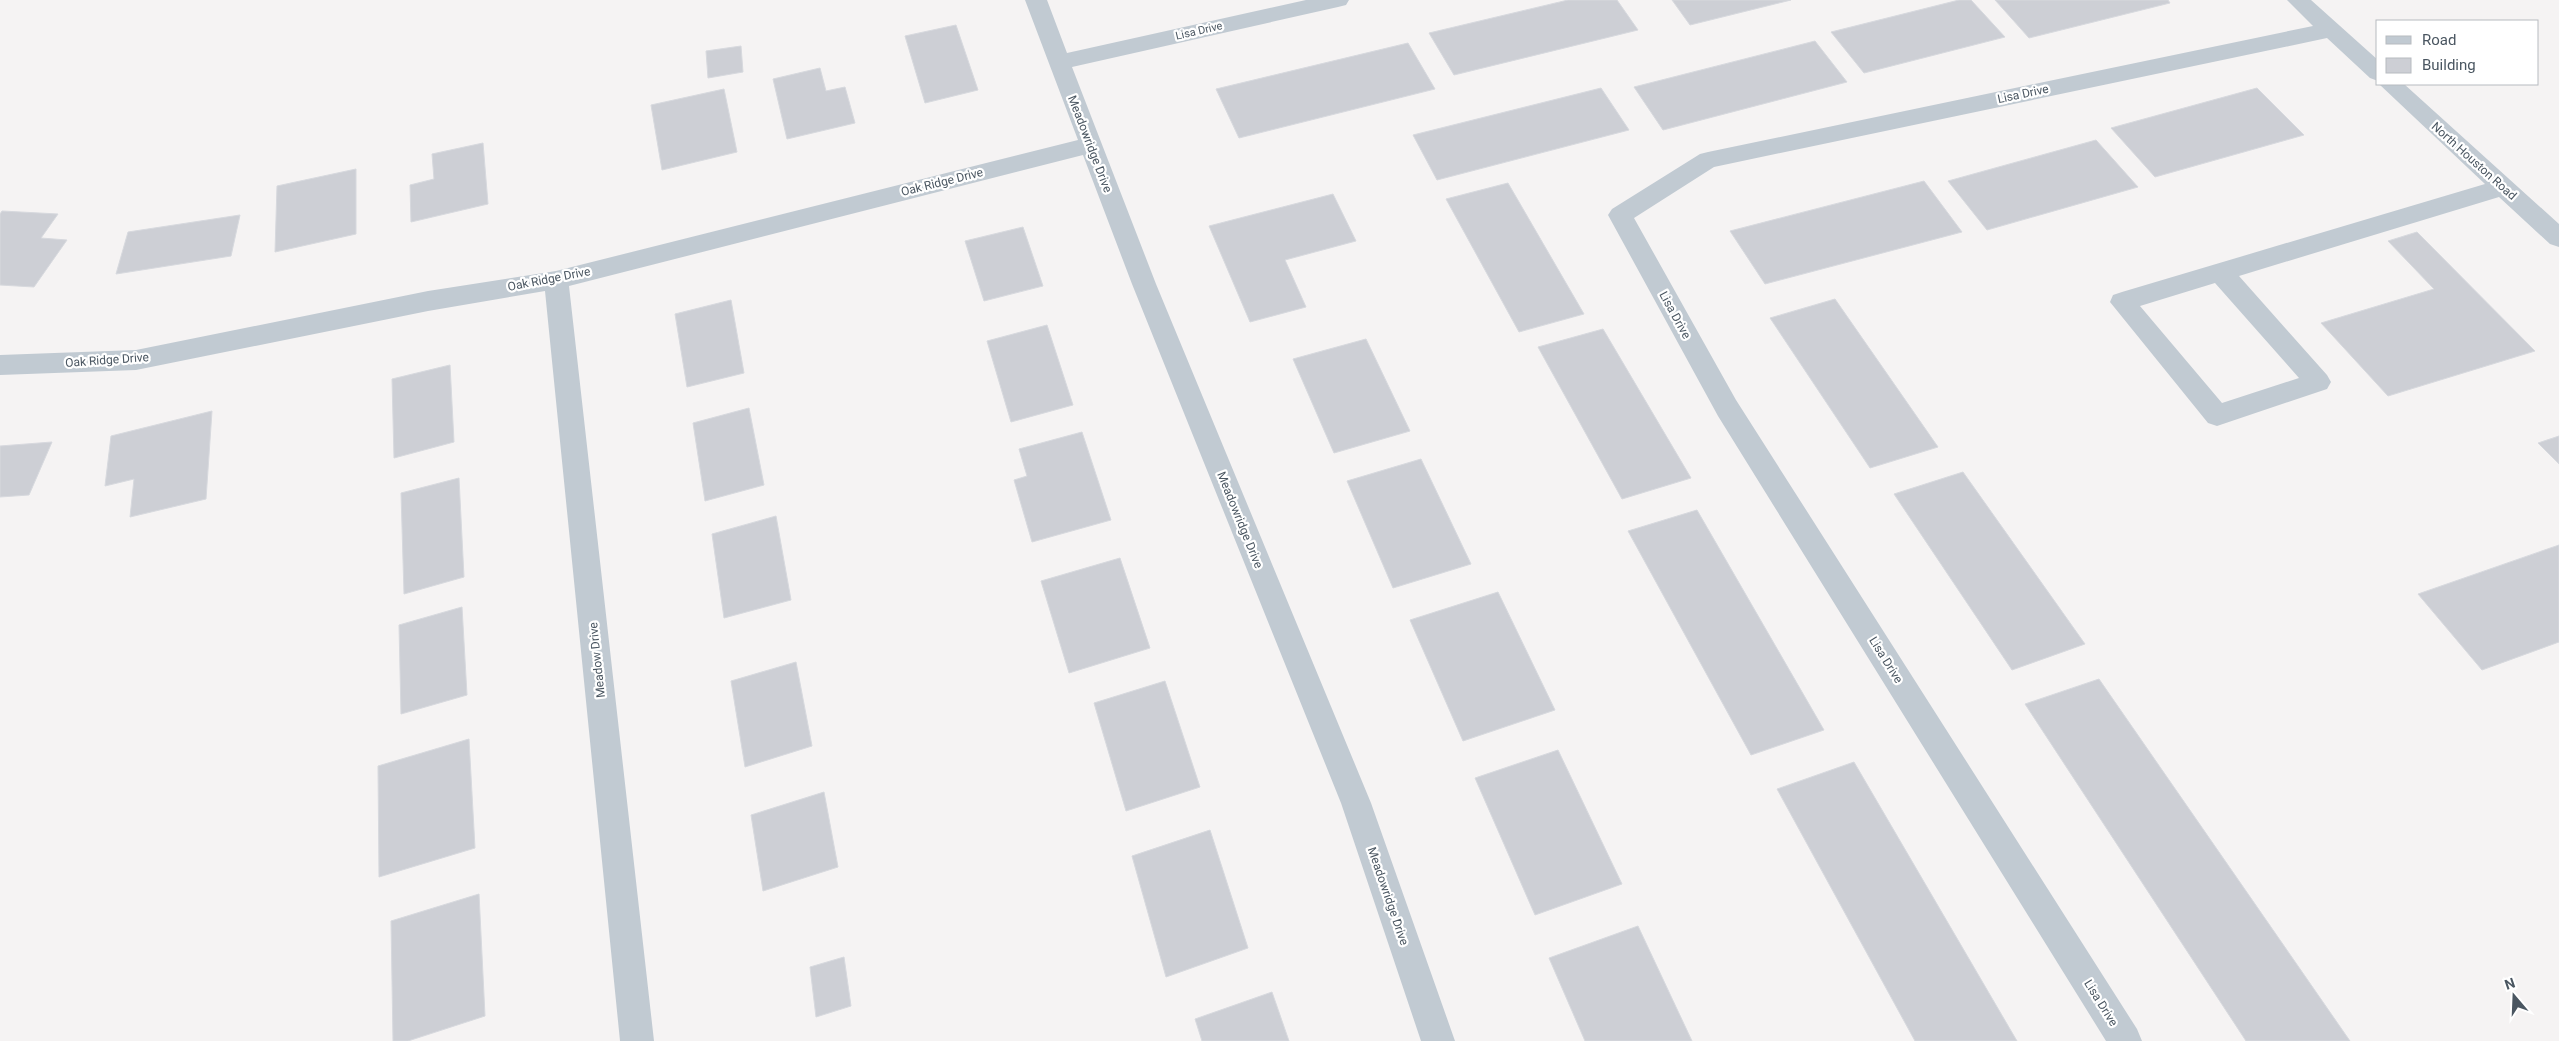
<svg xmlns="http://www.w3.org/2000/svg" width="2559" height="1041" font-family="Roboto,sans-serif">
  <style>
    .building { fill: #cdcfd5; stroke: #d7d9de }
    .lines { fill: none; stroke-linecap: round; stroke-linejoin: round }
    .minor { fill: #c1cad2; fill-rule: evenodd }
    .labels { text-anchor: middle; dominant-baseline: central; stroke-width: 4.5; stroke-linejoin: round; paint-order: stroke }
    .far-street-label { font-size: 11px; fill: #4a5661; stroke: #fff }
    .street-label { font-size: 12px; fill: #4a5661; stroke: #fff }
  </style>
  <rect width="100%" height="100%" fill="#f5f3f3"/>
  <g class="building">
    <path d="M1568,0h49l21,30 -184,45 -25,-42z"/>
    <path d="M1672,0h119l-101,25z"/>
    <path d="M1959,0h12l34,37 -141,36 -33,-41z"/>
    <path d="M1995,0h173l2,3 -141,35z"/>
    <path d="M956,25l22,65 -53,13 -20,-67z"/>
    <path d="M1815,41l32,41 -184,48 -29,-43z"/>
    <path d="M1408,43l27,46 -196,49 -23,-49z"/>
    <path d="M741,46l2,26 -35,6 -2,-27z"/>
    <path d="M820,68l6,23 19,-4 10,36 -68,16 -14,-60z"/>
    <path d="M1601,88l28,42 -192,50 -24,-45z"/>
    <path d="M2257,88l47,47 -149,42 -44,-49z"/>
    <path d="M724,89l13,63 -75,18 -11,-65z"/>
    <path d="M2096,140l42,47 -151,43 -39,-49z"/>
    <path d="M483,143l5,61 -77,18 -1,-37 24,-6 -2,-25z"/>
    <path d="M356,169v65l-81,18 2,-66z"/>
    <path d="M1924,181l38,51 -197,52 -35,-53z"/>
    <path d="M1508,183l76,131 -65,18 -73,-133z"/>
    <path d="M1333,194l23,47 -71,19 21,47 -56,15 -41,-96z"/>
    <path d="M2,211l56,3 -17,24 26,2 -33,47 -34,-2v-71z"/>
    <path d="M240,215l-9,41 -115,18 12,-42z"/>
    <path d="M1023,227l20,59 -59,15 -19,-60z"/>
    <path d="M2417,232l118,119 -147,45 -67,-73 113,-34 -46,-48z"/>
    <path d="M1835,299l103,148 -68,21 -100,-150z"/>
    <path d="M731,300l13,73 -57,14 -12,-73z"/>
    <path d="M1047,325l26,80 -62,17 -24,-81z"/>
    <path d="M1603,329l88,149 -69,21 -84,-152z"/>
    <path d="M1366,339l44,92 -76,22 -41,-94z"/>
    <path d="M450,365l4,77 -60,16 -2,-79z"/>
    <path d="M749,408l15,77 -59,16 -12,-78z"/>
    <path d="M212,411l-6,88 -76,18 4,-38 -29,7 6,-50z"/>
    <path d="M1082,432l29,88 -79,22 -18,-62 13,-4 -8,-27z"/>
    <path d="M2559,436v28l-21,-21z"/>
    <path d="M52,442l-23,53 -29,2v-51z"/>
    <path d="M1421,459l50,105 -78,24 -46,-107z"/>
    <path d="M1963,472l122,172 -73,26 -118,-176z"/>
    <path d="M459,478l5,99 -60,17 -3,-101z"/>
    <path d="M1697,510l127,220 -73,25 -123,-224z"/>
    <path d="M776,516l15,84 -67,18 -12,-84z"/>
    <path d="M2559,545v97l-77,28 -64,-76z"/>
    <path d="M1120,558l30,90 -81,25 -28,-92z"/>
    <path d="M1498,592l57,118 -92,31 -53,-121z"/>
    <path d="M462,607l5,88 -66,19 -2,-89z"/>
    <path d="M796,662l16,84 -67,21 -14,-86z"/>
    <path d="M2099,679l251,362h-104l-221,-337z"/>
    <path d="M1165,681l35,106 -74,24 -32,-108z"/>
    <path d="M469,739l6,109 -96,29 -1,-111z"/>
    <path d="M1558,750l64,134 -87,31 -60,-137z"/>
    <path d="M1854,762l163,279h-102l-138,-252z"/>
    <path d="M824,792l14,75 -75,24 -12,-76z"/>
    <path d="M1210,830l38,118 -82,29 -34,-121z"/>
    <path d="M479,894l6,122 -77,25h-15l-2,-120z"/>
    <path d="M1638,926l54,115h-107l-36,-83z"/>
    <path d="M844,957l7,49 -35,11 -6,-50z"/>
    <path d="M1272,992l17,49h-87l-7,-22z"/>
  </g>
  <g class="lines">
    <g class="minor">
      <path d="M1025,0h22l20,53 239,-53h43l-3,5 -8,2 -266,60 84,217 215,519 84,238h-34l-80,-238 -209,-519 -49,-129 -514,131 85,755h-34l-75,-750 -117,20 -292,59 -136,5v-20l136,-5 292,-59 128,-20 522,-131z"/>
      <path d="M2287,0h24l67,60v21l-8,-3 -43,-40 -613,129 -80,51 102,182 401,629 5,12h-36l-388,-625 -110,-201 4,-6 88,-55 8,-2 605,-126z"/>
      <path d="M2379,84h25l155,140v23l-9,-3 -51,-47 -260,79 88,99 4,7 -4,7 -110,37 -9,-3 -98,-121 3,-7 9,-3 363,-108zM2215,283l84,95 -77,25 -82,-97z"/>
    </g>
  </g>
  <g class="labels">
    <g class="far-street-label">
      <text transform="translate(1199 31) rotate(-13)">Lisa Drive</text>
    </g>
    <g class="street-label">
      <text transform="translate(2023 94) rotate(-12)">Lisa Drive</text>
      <text transform="translate(1090 144) rotate(69)">Meadowridge Drive</text>
      <text transform="translate(2474 161) rotate(42)">North Houston Road</text>
      <text transform="translate(942 182) rotate(-14)">Oak Ridge Drive</text>
      <text transform="translate(549 279) rotate(-11)">Oak Ridge Drive</text>
      <text transform="translate(1675 315) rotate(61)">Lisa Drive</text>
      <text transform="translate(107 360) rotate(-4)">Oak Ridge Drive</text>
      <text transform="translate(1240 520) rotate(68)">Meadowridge Drive</text>
      <text transform="translate(597 660) rotate(-96)">Meadow Drive</text>
      <text transform="translate(1886 660) rotate(58)">Lisa Drive</text>
      <text transform="translate(1388 896) rotate(71)">Meadowridge Drive</text>
      <text transform="translate(2101 1003) rotate(58)">Lisa Drive</text>
    </g>
  </g>
  <rect x="2376" y="20" width="162" height="65" fill="#ffffff" stroke="#b7bbc0"/>
  <rect x="2386" y="36" width="25" height="8" fill="#c1cad2" stroke="#b7bbc0"/>
  <text x="2422" y="45" font-size="15" fill="#4a5661">Road</text>
  <rect x="2386" y="58" width="25" height="15" fill="#cdcfd5" stroke="#b7bbc0"/>
  <text x="2422" y="70" font-size="15" fill="#4a5661">Building</text>
  <g transform="translate(2514 996) rotate(341)" stroke="#ffffff" stroke-width="4" paint-order="stroke">
  <path d="M0-4L9 19L0 12L-9 19Z" fill="#4a5661"/>
  <text y="-8" font-size="14" font-weight="bold" text-anchor="middle" fill="#4a5661">N</text>
  </g>
</svg>
